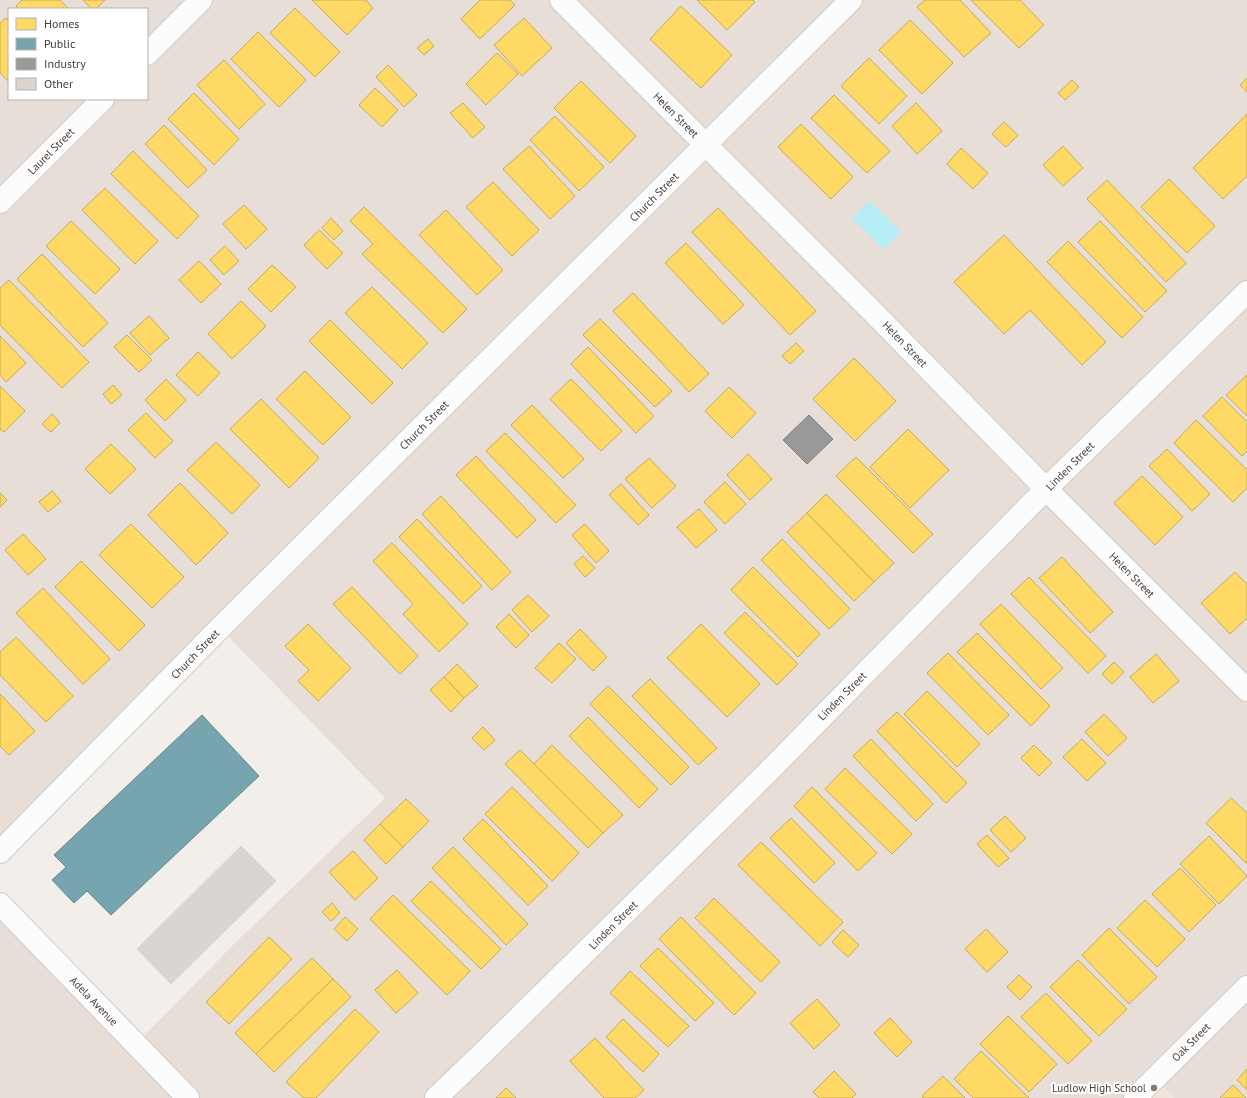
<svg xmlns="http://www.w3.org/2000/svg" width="1247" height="1098" font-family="'PT Sans',sans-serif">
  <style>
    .residential { fill: #e7ded7; fill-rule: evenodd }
    .education { fill: #f1e5db }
    .water { fill: #b6ecf4 }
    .homes { fill: #ffd966; stroke: #c8aa57 }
    .public { fill: #76a5af; stroke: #68868a }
    .industry { fill: #999; stroke: #817d7b }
    .building { fill: #dad5d1; stroke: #dad4d0 }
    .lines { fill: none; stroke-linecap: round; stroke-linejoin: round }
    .minor-casing { stroke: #cfcac6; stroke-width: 24 }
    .minor { stroke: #fdfcfc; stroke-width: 22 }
    .poi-dot { fill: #847a74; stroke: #fff; stroke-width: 1.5 }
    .labels { text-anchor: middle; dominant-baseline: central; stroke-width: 4; stroke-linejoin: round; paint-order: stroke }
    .street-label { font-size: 11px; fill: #493c35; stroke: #fff }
    .poi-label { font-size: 11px; fill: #493c35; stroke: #fff; text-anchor: end }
  </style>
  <rect width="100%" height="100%" fill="#f2eeea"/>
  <path class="residential" d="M0,0h1247v1098h-73l-19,-19 -20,19h-1135v-194l136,140 98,-100 151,-146 -165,-170 -220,219zM9,9h138v90h-138z"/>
  <path class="education" d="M1155,1079l19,19h-39z"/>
  <path class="water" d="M869,201l32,30 -17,18 -32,-30z"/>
  <g class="homes">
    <path d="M22,0h38l9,9h-51l-2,-3z"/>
    <path d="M83,0h22l-9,9h-4z"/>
    <path d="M312,0h54l7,8 -26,27z"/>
    <path d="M480,0h30l5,5 -35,34 -19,-20z"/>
    <path d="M697,0h56l2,2 -28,28z"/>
    <path d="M925,0h35l31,33 -27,24 -47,-50z"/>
    <path d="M971,0h49l24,25 -25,23z"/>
    <path d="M681,6l51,49 -31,33 -51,-49z"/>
    <path d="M295,8l45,44 -25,25 -45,-44z"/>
    <path d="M6,18l3,3v61l-9,-9v-50z"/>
    <path d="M524,18l28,30 -30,28 -28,-31z"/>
    <path d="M910,20l43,43 -31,31 -43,-44z"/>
    <path d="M258,32l48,48 -27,27 -48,-48z"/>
    <path d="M428,39l6,7 -10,9 -7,-7z"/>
    <path d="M497,53l21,21 -32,31 -20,-21z"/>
    <path d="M869,58l38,38 -28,28 -38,-38z"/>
    <path d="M224,60l41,44 -26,25 -42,-44z"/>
    <path d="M388,65l29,30 -13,12 -28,-30z"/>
    <path d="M1247,78v14l-7,-7z"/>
    <path d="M1072,80l7,7 -14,13 -7,-7z"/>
    <path d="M581,81l55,55 -26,27 -56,-55z"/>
    <path d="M375,88l23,22 -16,17 -23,-22z"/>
    <path d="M194,93l45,46 -25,26 -46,-46z"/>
    <path d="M834,95l56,56 -23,22 -56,-55z"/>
    <path d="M463,103l22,24 -12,11 -23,-25z"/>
    <path d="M916,103l26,28 -25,23 -25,-28z"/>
    <path d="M1247,114v62l-24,23 -30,-31z"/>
    <path d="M555,116l49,51 -25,24 -49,-51z"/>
    <path d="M1004,122l14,13 -12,12 -14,-13z"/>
    <path d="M801,124l52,53 -22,22 -53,-52z"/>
    <path d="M164,125l43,45 -19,18 -43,-44z"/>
    <path d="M529,146l46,50 -25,23 -47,-50z"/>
    <path d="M1063,146l20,22 -20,18 -20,-21z"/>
    <path d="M961,148l27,25 -15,16 -26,-25z"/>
    <path d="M133,151l66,65 -22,23 -66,-65z"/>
    <path d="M1169,179l46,47 -28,27 -46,-46z"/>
    <path d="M1107,180l79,83 -20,19 -79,-83z"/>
    <path d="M493,182l46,48 -27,26 -46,-49z"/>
    <path d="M105,188l53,53 -23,23 -53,-54z"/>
    <path d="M244,205l23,24 -21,20 -23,-25z"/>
    <path d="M364,207l103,102 -24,24 -81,-79 11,-10 -23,-23z"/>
    <path d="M718,208l98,103 -26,24 -98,-103z"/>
    <path d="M446,210l57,60 -26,25 -58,-60z"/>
    <path d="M331,218l12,13 -9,9 -12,-12z"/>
    <path d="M71,221l49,48 -25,25 -49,-48z"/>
    <path d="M1100,221l67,70 -22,21 -67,-70z"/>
    <path d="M319,230l24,23 -16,16 -23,-24z"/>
    <path d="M1004,235l102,107 -24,23 -52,-55 -26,24 -50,-52z"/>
    <path d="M1068,241l75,76 -21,21 -75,-76z"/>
    <path d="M686,243l58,62 -21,19 -58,-61z"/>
    <path d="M225,246l14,15 -15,14 -14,-15z"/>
    <path d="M42,254l66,69 -25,24 -66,-68z"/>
    <path d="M199,261l22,23 -20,19 -22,-23z"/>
    <path d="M272,265l24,22 -25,25 -23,-23z"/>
    <path d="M9,280l80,82 -27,26 -62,-63v-37z"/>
    <path d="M372,287l56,56 -26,26 -57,-56z"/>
    <path d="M633,293l76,81 -20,18 -76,-81z"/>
    <path d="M241,301l25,25 -34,33 -24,-25z"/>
    <path d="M149,316l20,22 -19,17 -20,-22z"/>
    <path d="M600,319l72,72 -17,16 -72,-72z"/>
    <path d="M330,320l63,63 -21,21 -63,-63z"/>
    <path d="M127,335l25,25 -13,12 -25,-25z"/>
    <path d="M0,336l26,27 -20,19 -6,-7z"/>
    <path d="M796,343l8,8 -14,13 -8,-8z"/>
    <path d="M588,347l66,69 -18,17 -65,-69z"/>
    <path d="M198,352l22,21 -22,23 -22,-21z"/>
    <path d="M854,358l42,43 -41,40 -42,-42z"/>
    <path d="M305,371l46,46 -28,28 -47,-46z"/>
    <path d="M1247,375v41l-21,-21z"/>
    <path d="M166,379l20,21 -21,21 -20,-21z"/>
    <path d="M571,379l51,52 -21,20 -51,-52z"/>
    <path d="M113,385l9,10 -11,9 -8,-10z"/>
    <path d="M0,386l25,25 -21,21 -4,-3z"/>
    <path d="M729,387l27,26 -24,25 -27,-27z"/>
    <path d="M1222,397l25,25v29l-5,5 -39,-40z"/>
    <path d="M261,399l58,59 -30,30 -59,-59z"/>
    <path d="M532,405l52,54 -21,19 -52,-53z"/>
    <path d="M146,413l27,28 -18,17 -27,-28z"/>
    <path d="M52,414l8,9 -9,9 -9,-8z"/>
    <path d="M1196,420l51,50v18l-14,14 -59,-59z"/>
    <path d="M908,429l41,41 -39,38 -40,-41z"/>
    <path d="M505,433l71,72 -20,18 -70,-72z"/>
    <path d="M216,442l44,43 -28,29 -45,-44z"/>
    <path d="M111,444l25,25 -26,25 -25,-25z"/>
    <path d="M1167,449l43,45 -18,17 -43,-45z"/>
    <path d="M748,454l24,25 -22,21 -23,-25z"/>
    <path d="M476,456l60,64 -19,18 -61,-63z"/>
    <path d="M856,457l77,77 -20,19 -77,-77z"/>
    <path d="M649,458l27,28 -24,22 -27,-29z"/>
    <path d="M1142,476l41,41 -28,28 -41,-42z"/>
    <path d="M725,482l21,22 -21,20 -21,-22z"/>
    <path d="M180,483l48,50 -32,32 -48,-50z"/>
    <path d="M621,484l28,31 -11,10 -29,-30z"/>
    <path d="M52,491l9,10 -13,11 -9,-10z"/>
    <path d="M0,493l7,7 -7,7z"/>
    <path d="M826,494l68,69 -20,19 -67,-69z"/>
    <path d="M441,496l70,76 -19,18 -70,-76z"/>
    <path d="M699,509l18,21 -21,18 -19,-21z"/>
    <path d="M807,513l67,69 -20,19 -67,-69z"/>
    <path d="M417,519l65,67 -19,18 -64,-67z"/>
    <path d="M131,524l53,53 -32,31 -53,-53z"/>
    <path d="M585,524l24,27 -13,12 -24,-28z"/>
    <path d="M23,534l23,25 -18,16 -23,-25z"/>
    <path d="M782,539l68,70 -21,20 -68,-69z"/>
    <path d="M392,543l76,81 -29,28 -36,-38 10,-10 -40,-43z"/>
    <path d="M583,556l12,12 -10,9 -11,-13z"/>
    <path d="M1062,557l51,55 -23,21 -51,-55z"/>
    <path d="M81,561l64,64 -26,26 -64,-64z"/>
    <path d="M753,567l67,67 -22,23 -67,-67z"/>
    <path d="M1235,572l12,12v34l-17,16 -29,-31z"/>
    <path d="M1029,577l77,79 -18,17 -77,-79z"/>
    <path d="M352,587l66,69 -18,18 -67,-70z"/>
    <path d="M43,588l67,71 -27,25 -67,-71z"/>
    <path d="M528,595l21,21 -17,16 -20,-22z"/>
    <path d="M1001,604l62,64 -22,21 -61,-65z"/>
    <path d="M745,612l53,52 -21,21 -53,-52z"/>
    <path d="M509,614l20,21 -13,13 -20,-21z"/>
    <path d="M308,624l43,44 -33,33 -20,-20 11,-11 -24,-24z"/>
    <path d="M701,624l59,60 -33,33 -60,-59z"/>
    <path d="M580,629l27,28 -14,14 -27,-28z"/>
    <path d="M977,633l73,73 -19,20 -74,-74z"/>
    <path d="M16,637l57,59 -27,26 -46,-47v-23z"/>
    <path d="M559,643l17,16 -24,24 -17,-15z"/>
    <path d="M948,653l61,62 -21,20 -61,-62z"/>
    <path d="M1156,654l23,27 -26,22 -23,-26z"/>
    <path d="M1114,662l10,10 -12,12 -10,-10z"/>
    <path d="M457,664l21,22 -14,12 -20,-21z"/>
    <path d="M444,677l20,21 -13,14 -21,-22z"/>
    <path d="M650,679l67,69 -19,17 -66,-69z"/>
    <path d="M608,686l81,81 -18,18 -81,-81z"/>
    <path d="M927,691l53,53 -23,23 -53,-53z"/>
    <path d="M0,694l35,37 -26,24 -9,-9z"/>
    <path d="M897,712l70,71 -21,20 -69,-72z"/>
    <path d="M1104,714l23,24 -19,18 -23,-24z"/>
    <path d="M588,717l70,72 -19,19 -70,-72z"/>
    <path d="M483,727l12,13 -11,10 -12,-12z"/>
    <path d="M871,739l62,65 -17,17 -63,-65z"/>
    <path d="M1082,739l24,24 -19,18 -24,-24z"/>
    <path d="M552,745l71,70 -20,18 -69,-69z"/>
    <path d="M1034,745l18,18 -13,13 -18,-18z"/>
    <path d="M520,750l83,83 -15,15 -83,-84z"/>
    <path d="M845,768l67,66 -20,20 -67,-65z"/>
    <path d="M512,787l67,66 -27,28 -67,-67z"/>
    <path d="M812,787l65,66 -19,18 -64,-65z"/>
    <path d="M1231,798l16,15v51l-41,-41z"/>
    <path d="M406,799l23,22 -26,26 -23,-23z"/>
    <path d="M1005,816l21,22 -15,14 -21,-22z"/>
    <path d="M791,818l44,45 -21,20 -44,-45z"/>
    <path d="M483,819l65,67 -20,19 -65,-66z"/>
    <path d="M380,824l23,23 -17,17 -22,-24z"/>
    <path d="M987,835l22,23 -11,9 -21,-23z"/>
    <path d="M1209,836l38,40 -28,28 -39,-40z"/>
    <path d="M761,842l82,80 -23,24 -82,-81z"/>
    <path d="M453,847l75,77 -22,21 -74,-77z"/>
    <path d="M353,851l25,27 -23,22 -26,-28z"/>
    <path d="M1180,868l36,37 -27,27 -37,-38z"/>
    <path d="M431,881l70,68 -20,20 -70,-68z"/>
    <path d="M393,895l77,76 -23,24 -77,-76z"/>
    <path d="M714,898l66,64 -19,20 -66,-64z"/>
    <path d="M1145,900l40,39 -28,28 -40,-39z"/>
    <path d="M332,903l8,10 -9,8 -9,-9z"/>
    <path d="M345,917l13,12 -11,12 -13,-12z"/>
    <path d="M681,917l75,76 -22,22 -75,-76z"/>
    <path d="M1109,928l48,49 -28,27 -47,-49z"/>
    <path d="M986,929l22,23 -21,20 -22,-23z"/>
    <path d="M843,930l16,15 -11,12 -16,-15z"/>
    <path d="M269,937l23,22 -63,65 -23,-22z"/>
    <path d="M658,948l56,55 -19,18 -55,-55z"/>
    <path d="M312,958l21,21 -77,75 -21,-21z"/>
    <path d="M1078,960l49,49 -28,27 -49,-49z"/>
    <path d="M397,970l21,23 -22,20 -21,-23z"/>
    <path d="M630,971l59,55 -21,21 -58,-54z"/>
    <path d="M1019,975l13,12 -12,13 -13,-13z"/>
    <path d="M333,979l18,18 -77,75 -18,-18z"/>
    <path d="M1046,993l46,48 -24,23 -47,-47z"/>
    <path d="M817,999l23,26 -26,24 -24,-26z"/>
    <path d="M355,1009l24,23 -63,66h-12l-18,-16z"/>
    <path d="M1008,1016l49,48 -28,28 -49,-48z"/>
    <path d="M890,1018l22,24 -15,15 -23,-24z"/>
    <path d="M623,1019l36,35 -16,18 -37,-35z"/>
    <path d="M595,1038l49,52 -9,8h-31l-34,-37z"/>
    <path d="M981,1051l48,47h-56l-19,-19z"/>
    <path d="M1247,1069v21l-10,-10z"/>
    <path d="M834,1071l22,23 -4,4h-33l-6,-6z"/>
    <path d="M943,1076l22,22h-42l-1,-2z"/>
    <path d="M1233,1085l13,13h-26z"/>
    <path d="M506,1088l10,10h-20z"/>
  </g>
  <path class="public" d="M202,715l57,61 -148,139 -24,-24 -13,12 -22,-23 14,-13 -12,-12z"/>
  <path class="industry" d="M809,415l24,24 -26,25 -24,-24z"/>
  <path class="building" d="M241,846l35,35 -105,103 -34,-35z"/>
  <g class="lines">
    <g class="minor-casing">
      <g id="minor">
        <path d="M561,0l311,311 174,178 201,201"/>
        <path d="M147,54l54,-54"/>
        <path d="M0,202l103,-103"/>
        <path d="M0,852l220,-224 631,-628"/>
        <path d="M0,904l188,194"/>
        <path d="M436,1098l50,-48 281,-277 279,-284 201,-197"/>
        <path d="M1135,1098l112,-111"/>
      </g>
    </g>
    <use href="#minor" class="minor"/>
  </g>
  <circle class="poi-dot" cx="1154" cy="1088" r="4"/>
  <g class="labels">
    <g class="street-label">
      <text transform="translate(676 115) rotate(45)">Helen Street</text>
      <text transform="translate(51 151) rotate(-45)">Laurel Street</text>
      <text transform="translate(654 197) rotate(-45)">Church Street</text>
      <text transform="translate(905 344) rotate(46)">Helen Street</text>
      <text transform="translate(424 425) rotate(-45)">Church Street</text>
      <text transform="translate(1070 466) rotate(-45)">Linden Street</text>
      <text transform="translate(1132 575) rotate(45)">Helen Street</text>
      <text transform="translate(195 654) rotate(-46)">Church Street</text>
      <text transform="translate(842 696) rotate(-45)">Linden Street</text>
      <text transform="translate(613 925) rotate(-45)">Linden Street</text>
      <text transform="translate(94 1001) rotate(46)">Adela Avenue</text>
      <text transform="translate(1191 1042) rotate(-45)">Oak Street</text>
    </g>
    <g class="poi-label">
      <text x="1146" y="1088">Ludlow High School</text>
    </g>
  </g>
  <rect x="8" y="8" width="140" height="92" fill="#ffffff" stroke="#b6b1ae"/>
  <rect x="16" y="18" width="20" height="12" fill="#ffd966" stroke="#b6b1ae"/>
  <text x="44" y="28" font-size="12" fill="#493c35">Homes</text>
  <rect x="16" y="38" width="20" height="12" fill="#76a5af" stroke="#b6b1ae"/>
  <text x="44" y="48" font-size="12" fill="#493c35">Public</text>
  <rect x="16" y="58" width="20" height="12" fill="#999999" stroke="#b6b1ae"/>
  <text x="44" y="68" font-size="12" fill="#493c35">Industry</text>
  <rect x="16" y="78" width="20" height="12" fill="#dad5d1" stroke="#b6b1ae"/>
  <text x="44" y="88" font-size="12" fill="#493c35">Other</text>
</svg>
